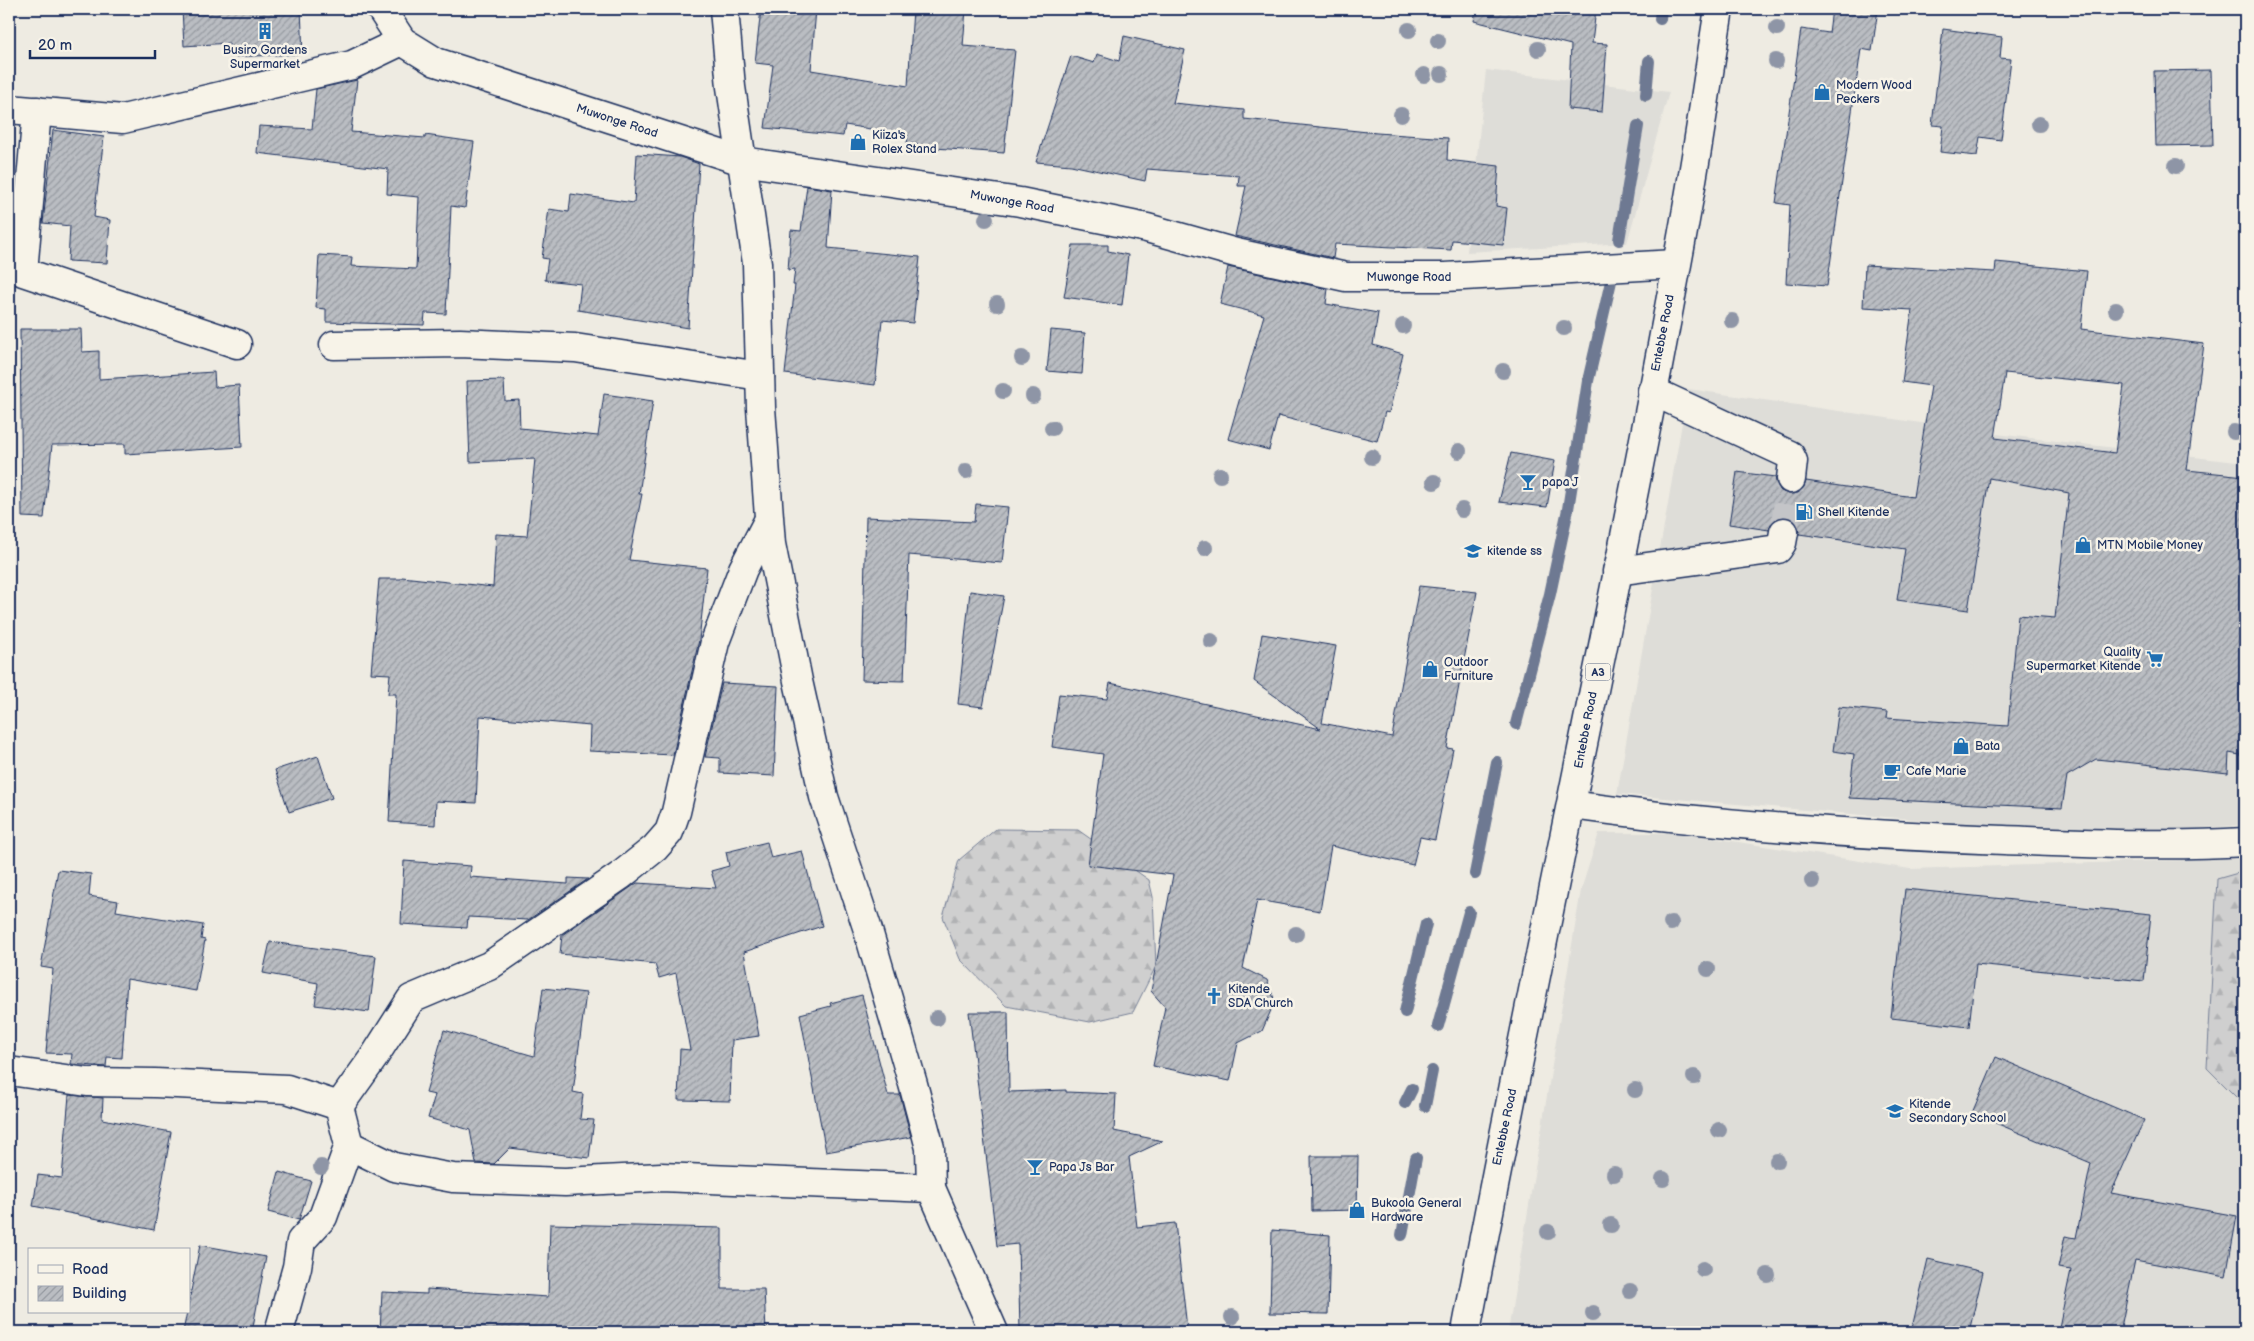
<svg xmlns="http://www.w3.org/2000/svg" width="2254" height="1341" font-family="'Balsamiq Sans',sans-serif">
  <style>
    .built { fill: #deddd8 }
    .forest { fill: url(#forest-firs); stroke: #757f96 }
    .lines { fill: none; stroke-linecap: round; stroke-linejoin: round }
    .stream { stroke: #6e7992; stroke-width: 12 }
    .building { fill: url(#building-hatch); stroke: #1b2f5e; fill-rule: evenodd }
    .minor-tunnel { stroke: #c4c5c8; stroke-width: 28; stroke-dasharray: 28 14; stroke-linecap: butt }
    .minor-casing { stroke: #1b2f5e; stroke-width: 31 }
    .major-casing { stroke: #1b2f5e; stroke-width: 31 }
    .minor { stroke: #f7f3e8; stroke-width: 28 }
    .major { stroke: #f7f3e8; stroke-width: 28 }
    .tree { fill: #8e95a6 }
    .labels { text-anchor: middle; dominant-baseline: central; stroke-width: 5; stroke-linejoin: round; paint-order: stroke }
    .shield { fill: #f7f3e8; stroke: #5d6a87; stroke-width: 1 }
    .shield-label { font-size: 11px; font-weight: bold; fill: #1b2f5e }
    .poi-label { font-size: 12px; fill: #1b2f5e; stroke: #f7f3e8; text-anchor: start }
    .street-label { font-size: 12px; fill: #1b2f5e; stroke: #f7f3e8 }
  </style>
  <defs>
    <pattern id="forest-firs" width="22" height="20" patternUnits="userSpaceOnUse" patternTransform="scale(1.25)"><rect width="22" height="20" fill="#cfcfcf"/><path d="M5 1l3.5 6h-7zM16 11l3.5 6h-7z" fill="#b1b2b4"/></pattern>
    <pattern id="building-hatch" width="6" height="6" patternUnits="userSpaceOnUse" patternTransform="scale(1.25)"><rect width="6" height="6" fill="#babdc2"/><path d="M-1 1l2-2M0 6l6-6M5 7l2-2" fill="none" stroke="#969aa1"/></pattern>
  </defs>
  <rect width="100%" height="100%" fill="#eeebe2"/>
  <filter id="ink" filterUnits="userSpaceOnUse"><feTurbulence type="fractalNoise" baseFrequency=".02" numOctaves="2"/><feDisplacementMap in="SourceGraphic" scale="10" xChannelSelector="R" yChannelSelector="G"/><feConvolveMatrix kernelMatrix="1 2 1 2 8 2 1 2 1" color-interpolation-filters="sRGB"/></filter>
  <g filter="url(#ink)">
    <g class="built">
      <path d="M1486,70l183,22 -42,151 -160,9z"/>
      <path d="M1688,389l308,45 249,29v362l-145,10 -483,-41z"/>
      <path d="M1599,833h82l229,36 335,-11v474h-737l73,-442z"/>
    </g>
    <g class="forest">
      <path d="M996,829l82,1 71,50 4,17 3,69 -23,46 -43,10 -84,-16 -46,-47 -17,-42 16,-57z"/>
      <path d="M2245,871v235l-38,-38 10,-189z"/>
    </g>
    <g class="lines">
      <g class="stream">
        <path d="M1660,19l1,-10"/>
        <path d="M1646,95l3,-34"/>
        <path d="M1619,240l19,-114"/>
        <path d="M1516,724l34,-130 18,-85 20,-128 24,-104"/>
        <path d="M1475,874l22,-112"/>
        <path d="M1405,1012l21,-88"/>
        <path d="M1438,1026l31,-114"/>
        <path d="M1405,1103l7,-14"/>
        <path d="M1425,1106l7,-35"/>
        <path d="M1402,1235l14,-77"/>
      </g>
    </g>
    <g class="building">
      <path d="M182,9h119l2,45 -73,3 -1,-14 -45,3z"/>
      <path d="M761,9h55l-5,61 97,16 5,-77h53l-3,37 52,4 -11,103 -83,-6v-2l-14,-2 1,-8 -63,-10 -2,11 -78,-8 8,-63 -18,-2z"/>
      <path d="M1476,9h120l-4,34 15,1 -5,68 -34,-3 3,-64 -97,-24z"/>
      <path d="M1832,9h46l-6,42 -11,-2 -34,237 -41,-3 4,-78 -14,-2 25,-174 28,4z"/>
      <path d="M1943,29l59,8 -2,21 11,1 -10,81 -21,-3 -3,19 -37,-4 3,-26 -11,-1z"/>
      <path d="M1124,36l61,14 -12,53 71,7v9l133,14 71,5 -1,22 52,6 -3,40 11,2 -4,37 -51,-5 -1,10 -116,-6 -2,14 -98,-22 11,-50h-8l1,-10 -92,-7 -2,12 -74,-16 -35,-3 35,-106 23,7 3,-9 22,7z"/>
      <path d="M2211,70l2,75 -57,1 -2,-75z"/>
      <path d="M357,80l-6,52 74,6v-3l49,7 -9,66 -14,-2 -5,108 -21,-1 -1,12 -98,-3v-13l-10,-1 3,-53 33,2 -1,9 65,3 3,-72 -32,-3 1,-25 -131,-16 2,-27 53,3 4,-40z"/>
      <path d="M53,130l51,7 -10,80 16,3 -3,43 -39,-2 2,-35 -27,-3z"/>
      <path d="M637,154l43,3 19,7 -11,164 -110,-18 3,-26 -36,-4 3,-21 -6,-1 7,-49 20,3 2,-18 63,9z"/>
      <path d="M807,186l25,4 -4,58 92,9 -7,66 -31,-3 -7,65 -90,-11 10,-89h-2l2,-16 -7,1 3,-40 10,1z"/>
      <path d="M1073,245h35v6l20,4 -6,50 -58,-8z"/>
      <path d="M1996,262l91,9 -6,58 123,15 -17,126 58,6v280l-16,-3 -1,20 -132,-14 -29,17 -5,32 -213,-10 5,-44 -21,-3 6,-44 48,5 -1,6 122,8 10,-111 37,3 14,-125 -80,-15 -21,132 -71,-10 8,-51 -106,-15 -1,-8 -4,-6 -8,-3 -8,1 -6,4 -3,8 -40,-6 8,-52 38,5 2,9 4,5 8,3 9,-1 5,-4 3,-8 107,16 18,-111 -29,-4 10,-72 -49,-3 2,-42 130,7zM2005,373l119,12 -9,68 -120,-15z"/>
      <path d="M1228,267l100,22 -2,15 52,9 -5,32 30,9 -14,59 -4,-1 -8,29 -99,-25 -9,34 -41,-11 36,-124 -44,-11z"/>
      <path d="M20,329h61l1,23 17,-1v28l115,-7 1,15 24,-2 3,62 -117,7v-10l-73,1 -8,73 -22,-1z"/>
      <path d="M1051,330l34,3 -3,41 -35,-3z"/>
      <path d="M504,380l1,21 14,-1 1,28 78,8 6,-42 49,7 -14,93h3l-13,66 78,8 -8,72 -26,115 -84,-4 1,-25 -110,-10 -4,87 -40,-2 -1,24 -46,-3 7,-128h-8l2,-20 -19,-1 8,-94h22l1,-2 91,10 3,-53 31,2 8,-77 -65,3 -3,-81z"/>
      <path d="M1511,453l44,8 -8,46 -48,-5z"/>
      <path d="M976,504l32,3 -6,56 -93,-8 -5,126 -42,-1 4,-163 108,5z"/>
      <path d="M1419,586l58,6 -30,156 6,1 -18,91 -15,-3 -7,28 -82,-19 -11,65 -63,-11 -14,68 24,12 8,21 -13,30 -24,12 -8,38 -77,-15 12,-59 -14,-16 22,-116 -85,-10 15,-111 -51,-7 7,-53 48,5 3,-16 211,46 -67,-48 8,-47 74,12 -14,77 70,14z"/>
      <path d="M970,591l34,5 -21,111 -25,-3z"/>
      <path d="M722,683l56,3 -4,90 -54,-3v-15l-15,-1z"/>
      <path d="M318,756l14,42 -43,14 -14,-42z"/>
      <path d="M767,842l4,16 31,-7 20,75 -78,26 15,84 -27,4 -2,61 -52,-1 2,-51 10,1 -14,-77 -17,5 -4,-14 -95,-10 2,-19 75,-52 79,5 -5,-17 18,-5 -3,-14z"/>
      <path d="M404,861l67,5 -1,11 98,7v-6l20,1 -60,41 -60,-3 -1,11 -66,-4z"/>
      <path d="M58,870l33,4 -2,22 29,5 -2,10 87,14 -2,14 4,1 -9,51 -69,-12 -5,79 -15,-1 -1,10 -35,-3 1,-10 -26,-1 7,-84 -12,-2z"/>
      <path d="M1905,889l246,25 -7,67 -168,-17 -7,63 -78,-9z"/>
      <path d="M270,942l106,14 -7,56 -54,-7 3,-22 -55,-10z"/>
      <path d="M543,988l43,5 -13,99 10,2 -3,25 14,1 -5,38 -79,-10 -16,16 -18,-1 -6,-33 -42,-12 7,-23 -9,-2 18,-63 90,26z"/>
      <path d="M862,995l26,100h12l11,42 -85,15 -26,-138 31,-8 -1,-3z"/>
      <path d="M969,1012h39l1,80 57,-2v2l50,2 -2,37 49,10 -34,16 8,70 38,-4 12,105h-12l1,4h-156l-2,-88 -21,2z"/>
      <path d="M1996,1057l148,63 -33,73 126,23 -11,61 -91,-17 -15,72h-62l13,-62 -13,-2 7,-32 11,2 15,-75 -119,-50z"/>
      <path d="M69,1095l34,3 -1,21 69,13 -17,98 -121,-24 5,-31 24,3z"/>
      <path d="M1311,1156h47l-1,54 -45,1z"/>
      <path d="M279,1172l32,9 -12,39 -31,-8z"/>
      <path d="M550,1224l172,4v61h42l2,43h-386l2,-40 45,2v-5l121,8z"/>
      <path d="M1272,1230l58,5 -2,79 -58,-1z"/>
      <path d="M200,1245l66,12 -14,75h-69z"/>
      <path d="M1928,1259l55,13 -14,60h-58z"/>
    </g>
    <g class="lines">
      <path class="minor-tunnel" d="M1784,532l7,-53"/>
      <g class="minor-casing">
        <g id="minor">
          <path d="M381,9l21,32 34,21 306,99 278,41 127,26 89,25 110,24h99l231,-13"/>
          <path d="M724,9l7,78 26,176 4,145 10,136 27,137 26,116 43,130 46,157 17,64 1,40"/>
          <path d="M9,109l114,10 229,-54 50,-24"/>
          <path d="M37,111l-14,161 214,72"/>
          <path d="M334,345l126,-2 115,5 185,28"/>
          <path d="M1652,391l138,64 3,6 -2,18"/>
          <path d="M1617,571l161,-22 4,-6 2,-11"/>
          <path d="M1571,805c144,20 288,30 433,35 80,3 161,7 241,2"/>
          <path d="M9,1071l78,11 68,1 132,6 52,17 10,39 45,22 59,11 112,4 96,-5 270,11 63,144"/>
          <path d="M339,1106l35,-49 37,-58 78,-33 131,-90 35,-28 14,-16 7,-20 39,-170 28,-73 25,-48"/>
          <path d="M279,1332l18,-65 4,-26 22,-24 26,-72"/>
        </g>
      </g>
      <g class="major-casing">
        <path id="major" d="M1466,1332c70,-375 154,-747 221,-1123 12,-66 21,-133 32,-200"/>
      </g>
      <use href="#minor" class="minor"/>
      <use href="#major" class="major"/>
    </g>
    <g class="tree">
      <circle cx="1777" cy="28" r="8"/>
      <circle cx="1409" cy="30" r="8"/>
      <circle cx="1438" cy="41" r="8"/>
      <circle cx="1538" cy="49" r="8"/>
      <circle cx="1776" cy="61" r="8"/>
      <circle cx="1441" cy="74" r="8"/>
      <circle cx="1424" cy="75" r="8"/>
      <circle cx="1401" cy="115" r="8"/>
      <circle cx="2039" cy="124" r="8"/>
      <circle cx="2176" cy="166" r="8"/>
      <circle cx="986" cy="219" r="8"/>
      <circle cx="997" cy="304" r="8"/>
      <circle cx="2116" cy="310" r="8"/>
      <circle cx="1732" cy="321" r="8"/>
      <circle cx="1403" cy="326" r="8"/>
      <circle cx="1564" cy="328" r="8"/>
      <circle cx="1022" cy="358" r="8"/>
      <circle cx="1503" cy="371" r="8"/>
      <circle cx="1003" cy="391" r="8"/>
      <circle cx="1033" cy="396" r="8"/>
      <circle cx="1052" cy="428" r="8"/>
      <circle cx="2234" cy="432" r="8"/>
      <circle cx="1459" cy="451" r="8"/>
      <circle cx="1372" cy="457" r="8"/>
      <circle cx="966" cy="471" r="8"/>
      <circle cx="1220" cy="475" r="8"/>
      <circle cx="1434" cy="482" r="8"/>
      <circle cx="1462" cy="510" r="8"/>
      <circle cx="1205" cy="548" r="8"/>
      <circle cx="1211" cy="641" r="8"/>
      <circle cx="1812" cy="881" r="8"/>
      <circle cx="1671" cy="923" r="8"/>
      <circle cx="1296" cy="934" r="8"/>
      <circle cx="1708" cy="969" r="8"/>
      <circle cx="937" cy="1018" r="8"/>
      <circle cx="1694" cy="1077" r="8"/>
      <circle cx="1635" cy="1090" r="8"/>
      <circle cx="1719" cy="1130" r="8"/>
      <circle cx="1777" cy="1161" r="8"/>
      <circle cx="321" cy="1167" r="8"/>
      <circle cx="1614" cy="1174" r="8"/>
      <circle cx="1663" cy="1179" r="8"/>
      <circle cx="1611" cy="1225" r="8"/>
      <circle cx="1548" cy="1232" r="8"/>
      <circle cx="1703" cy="1269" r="8"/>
      <circle cx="1768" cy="1275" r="8"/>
      <circle cx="1630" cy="1291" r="8"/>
      <circle cx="1593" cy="1313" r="8"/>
      <circle cx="1232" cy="1317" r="8"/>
    </g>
  </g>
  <defs>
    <g id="building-bare" transform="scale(1.35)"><path d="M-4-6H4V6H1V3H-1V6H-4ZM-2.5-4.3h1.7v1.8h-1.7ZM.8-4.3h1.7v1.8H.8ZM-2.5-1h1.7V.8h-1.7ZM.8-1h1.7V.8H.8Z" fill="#1f6fb2" stroke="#f7f3e8" stroke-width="2.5" paint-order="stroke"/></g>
    <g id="shop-bare" transform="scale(1.35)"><path d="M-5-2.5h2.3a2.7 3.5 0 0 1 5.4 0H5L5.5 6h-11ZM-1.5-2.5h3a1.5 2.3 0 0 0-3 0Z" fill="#1f6fb2" stroke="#f7f3e8" stroke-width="2.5" paint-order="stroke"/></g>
    <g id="bar-bare" transform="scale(1.35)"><path d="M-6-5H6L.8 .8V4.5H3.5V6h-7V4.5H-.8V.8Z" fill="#1f6fb2" stroke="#f7f3e8" stroke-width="2.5" paint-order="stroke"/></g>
    <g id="fuel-bare" transform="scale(1.35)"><path d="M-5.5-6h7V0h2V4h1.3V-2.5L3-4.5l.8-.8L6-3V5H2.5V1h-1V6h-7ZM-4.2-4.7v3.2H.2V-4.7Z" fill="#1f6fb2" stroke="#f7f3e8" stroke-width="2.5" paint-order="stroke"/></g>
    <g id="school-bare" transform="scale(1.35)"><path d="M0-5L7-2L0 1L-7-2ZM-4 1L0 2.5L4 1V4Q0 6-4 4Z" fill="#1f6fb2" stroke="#f7f3e8" stroke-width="2.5" paint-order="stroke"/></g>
    <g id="supermarket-bare" transform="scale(1.35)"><path d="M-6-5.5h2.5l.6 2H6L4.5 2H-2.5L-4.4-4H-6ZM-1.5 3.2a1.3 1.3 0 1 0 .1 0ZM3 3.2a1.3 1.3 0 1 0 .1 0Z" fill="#1f6fb2" stroke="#f7f3e8" stroke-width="2.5" paint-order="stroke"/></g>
    <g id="cafe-bare" transform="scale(1.35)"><path d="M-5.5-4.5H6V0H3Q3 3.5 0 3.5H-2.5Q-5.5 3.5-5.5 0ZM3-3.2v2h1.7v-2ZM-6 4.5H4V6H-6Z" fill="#1f6fb2" stroke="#f7f3e8" stroke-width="2.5" paint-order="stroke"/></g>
    <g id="church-bare" transform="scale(1.35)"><path d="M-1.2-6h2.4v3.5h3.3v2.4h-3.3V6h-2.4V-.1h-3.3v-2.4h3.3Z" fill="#1f6fb2" stroke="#f7f3e8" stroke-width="2.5" paint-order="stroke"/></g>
  </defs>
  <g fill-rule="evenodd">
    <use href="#building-bare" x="265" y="31"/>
    <use href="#shop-bare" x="1822" y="92"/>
    <use href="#shop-bare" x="858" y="142"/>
    <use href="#bar-bare" x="1528" y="482"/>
    <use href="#fuel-bare" x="1804" y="512"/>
    <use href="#shop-bare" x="2083" y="545"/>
    <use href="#school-bare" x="1473" y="551"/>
    <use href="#supermarket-bare" x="2155" y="659"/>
    <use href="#shop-bare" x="1430" y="669"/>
    <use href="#shop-bare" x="1961" y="746"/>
    <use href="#cafe-bare" x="1892" y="771"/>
    <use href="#church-bare" x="1214" y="996"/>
    <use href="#school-bare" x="1895" y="1111"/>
    <use href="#bar-bare" x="1035" y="1167"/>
    <use href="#shop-bare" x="1357" y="1210"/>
  </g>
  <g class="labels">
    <rect class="shield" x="1585.5" y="663.5" width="25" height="17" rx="4"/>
    <g class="shield-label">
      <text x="1598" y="672">A3</text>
    </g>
    <g class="poi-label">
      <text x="265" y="50" text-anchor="middle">Busiro Gardens<tspan x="265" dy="14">Supermarket</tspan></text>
      <text x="1836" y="85">Modern Wood<tspan x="1836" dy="14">Peckers</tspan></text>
      <text x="872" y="135">Kiiza's<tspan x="872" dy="14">Rolex Stand</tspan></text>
      <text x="1542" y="482">papa J</text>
      <text x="1818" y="512">Shell Kitende</text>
      <text x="2097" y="545">MTN Mobile Money</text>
      <text x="1487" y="551">kitende ss</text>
      <text x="2141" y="652" text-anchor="end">Quality<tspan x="2141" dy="14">Supermarket Kitende</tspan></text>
      <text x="1444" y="662">Outdoor<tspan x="1444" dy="14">Furniture</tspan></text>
      <text x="1975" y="746">Bata</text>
      <text x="1906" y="771">Cafe Marie</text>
      <text x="1228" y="989">Kitende<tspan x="1228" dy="14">SDA Church</tspan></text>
      <text x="1909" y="1104">Kitende<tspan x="1909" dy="14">Secondary School</tspan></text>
      <text x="1049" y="1167">Papa Js Bar</text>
      <text x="1371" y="1203">Bukoola General<tspan x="1371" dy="14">Hardware</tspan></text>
    </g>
    <g class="street-label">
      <text transform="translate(617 121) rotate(18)">Muwonge Road</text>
      <text transform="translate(1012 202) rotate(10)">Muwonge Road</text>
      <text x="1409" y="277">Muwonge Road</text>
      <text transform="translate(1663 333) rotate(-79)">Entebbe Road</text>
      <text transform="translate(1586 730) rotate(-79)">Entebbe Road</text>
      <text transform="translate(1505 1127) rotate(-78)">Entebbe Road</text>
    </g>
  </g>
  <rect width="2254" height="1341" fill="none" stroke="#f7f3e8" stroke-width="30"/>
  <rect x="15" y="15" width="2224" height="1311" fill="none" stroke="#1b2f5e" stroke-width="2" filter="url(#ink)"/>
  <rect x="28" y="1248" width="162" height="65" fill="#f7f3e8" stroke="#9fa5b1"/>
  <rect x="38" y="1265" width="25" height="8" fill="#f7f3e8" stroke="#9fa5b1"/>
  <text x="72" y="1274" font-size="15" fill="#1b2f5e">Road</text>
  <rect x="38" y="1286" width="25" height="15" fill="url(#building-hatch)" stroke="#9fa5b1"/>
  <text x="72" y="1298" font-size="15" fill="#1b2f5e">Building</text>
  <path d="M30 50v8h125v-8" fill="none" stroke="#1b2f5e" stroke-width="2.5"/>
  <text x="38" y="50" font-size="15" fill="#1b2f5e" stroke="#f7f3e8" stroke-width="4" paint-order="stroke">20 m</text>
</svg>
